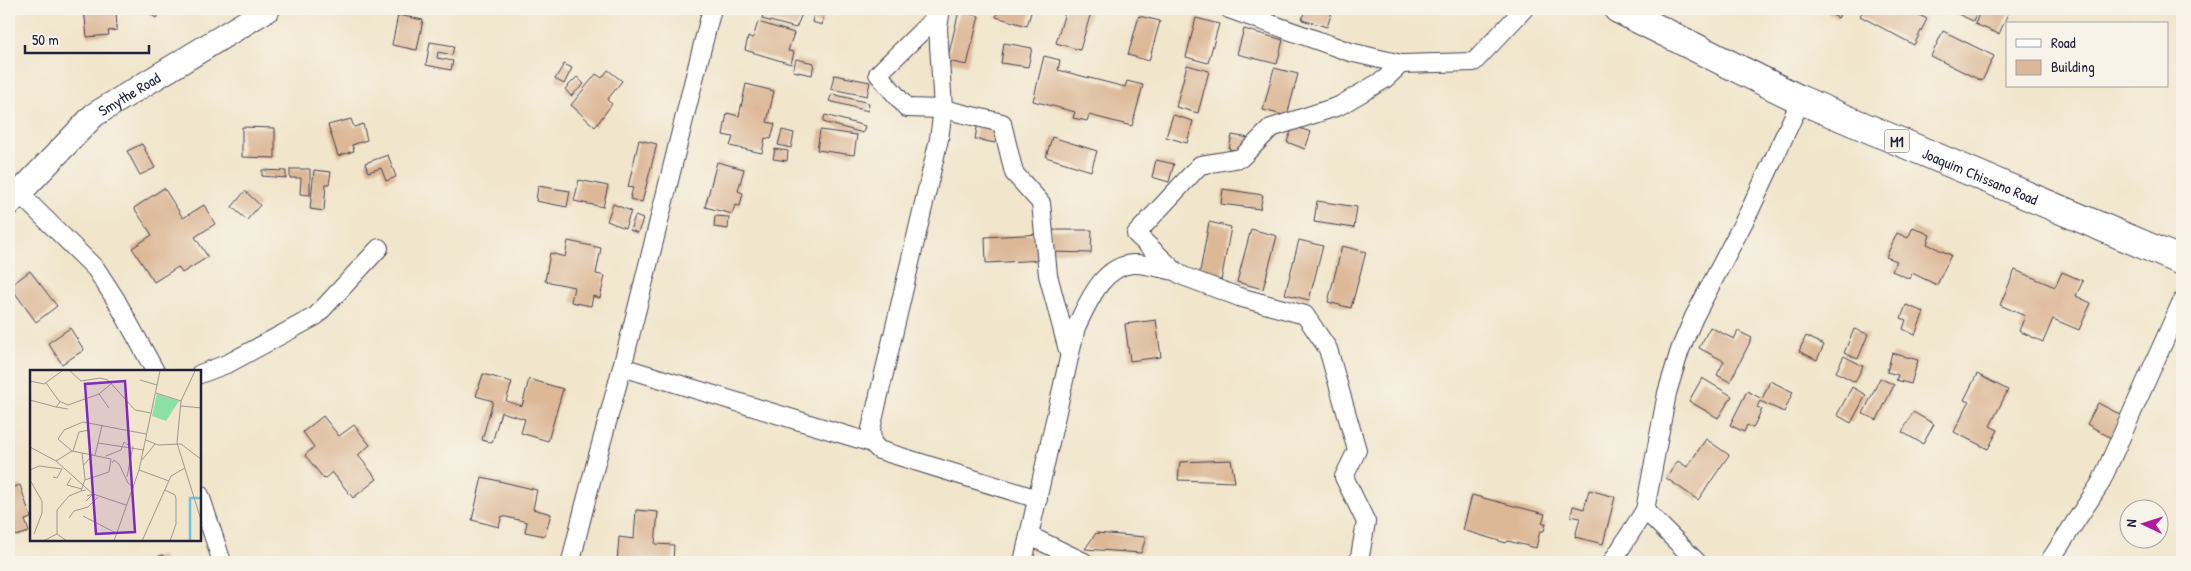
<svg xmlns="http://www.w3.org/2000/svg" width="2191" height="571" font-family="'Patrick Hand',sans-serif">
  <style>
    .building { fill: #dcb897 }
    .lines { fill: none; stroke-linecap: round; stroke-linejoin: round }
    .street-casing { stroke: #413f51; stroke-width: 20 }
    .secondary-casing { stroke: #413f51; stroke-width: 26 }
    .highway-casing { stroke: #413f51; stroke-width: 30 }
    .street { stroke: #fff; stroke-width: 18 }
    .secondary { stroke: #fff; stroke-width: 24 }
    .highway { stroke: #fff; stroke-width: 28 }
    .labels { text-anchor: middle; dominant-baseline: central; stroke-width: 4; stroke-linejoin: round; paint-order: stroke }
    .shield { fill: #f7f3e8; stroke: #62616f; stroke-width: 1 }
    .shield-label { font-size: 14px; font-weight: bold; fill: #22223b }
    .street-label { font-size: 15px; fill: #22223b; stroke: #f7f3e8 }
    .inset-river { fill: none; stroke: #69c3e6; stroke-width: 2.5 }
    .inset-road { fill: none; stroke: #9e9791; stroke-width: 1 }
    .view { fill: #7b2cbf; fill-opacity: 0.15; stroke: #7b2cbf; stroke-width: 2.5 }
    .inset-edge { fill: none; stroke: #22223b; stroke-width: 2.5 }
  </style>
  <rect width="100%" height="100%" fill="#f7f3e8"/>
  <filter id="ink" filterUnits="userSpaceOnUse"><feTurbulence type="fractalNoise" baseFrequency=".02" numOctaves="2"/><feDisplacementMap in="SourceGraphic" scale="10" xChannelSelector="R" yChannelSelector="G"/><feConvolveMatrix kernelMatrix="1 2 1 2 8 2 1 2 1" color-interpolation-filters="sRGB"/></filter>
  <filter id="wash" filterUnits="userSpaceOnUse"><feTurbulence type="fractalNoise" baseFrequency=".0096" numOctaves="4" result="noise"/><feDisplacementMap in="SourceGraphic" scale="20" xChannelSelector="R" yChannelSelector="G"/><feGaussianBlur stdDeviation="1.12" result="paint"/><feColorMatrix in="noise" values="0 0 0 0 0 0 0 0 0 0 0 0 0 0 0 0 0 1.4 0 .05"/><feComposite in="paint" operator="in"/></filter>
  <g filter="url(#wash)">
    <rect width="100%" height="100%" fill="#f1e5cb"/>
    <g id="blocks">
      <g class="building">
        <path d="M84,9h32l1,21 -9,1 1,4 -22,2z"/>
        <path d="M143,9h19l-6,9z"/>
        <path d="M764,9h40l-8,19 -34,-9z"/>
        <path d="M815,9h10l-3,16 -10,-3z"/>
        <path d="M999,9h33l-5,17 -31,-9z"/>
        <path d="M1066,9h26l-12,41 -24,-7z"/>
        <path d="M1305,9h28l-6,18 -25,-7z"/>
        <path d="M1821,9h22l-5,9z"/>
        <path d="M1864,9h43l20,10 -13,26 -54,-29z"/>
        <path d="M1947,9h31l-5,12z"/>
        <path d="M1981,9h29l-11,25 -24,-10z"/>
        <path d="M959,11l20,5 -12,49 -20,-4z"/>
        <path d="M398,15l25,5 -6,30 -25,-5z"/>
        <path d="M1139,16l21,5 -11,40 -21,-6z"/>
        <path d="M1196,18l23,6 -11,39 -22,-6z"/>
        <path d="M758,22l36,11 -6,18 6,1 -3,12 -46,-14 3,-13 5,1z"/>
        <path d="M1244,29l39,11 -6,24 -40,-10z"/>
        <path d="M1943,31l51,25 -12,25 -51,-25z"/>
        <path d="M430,42l24,4 -2,9 -14,-3 -1,6 16,3 -2,9 -25,-5z"/>
        <path d="M1004,43l28,5 -4,19 -27,-4z"/>
        <path d="M1044,56l16,4 -2,10 67,17 2,-6 16,4 -11,41 -43,-11 -2,6 -14,-3 2,-6 -42,-11z"/>
        <path d="M796,59l18,4 -2,12 -19,-4z"/>
        <path d="M564,64l8,4 -8,16 -9,-5z"/>
        <path d="M1187,65l22,6 -11,42 -22,-6z"/>
        <path d="M1274,68l24,6 -11,42 -24,-6z"/>
        <path d="M608,70l14,11 -15,19 5,4 -17,23 -24,-22 25,-31 6,4z"/>
        <path d="M834,75l36,7 -3,14 -36,-7z"/>
        <path d="M577,77l7,7 -13,12 -6,-7z"/>
        <path d="M746,84l28,7 -7,31 8,2 -4,15 -6,-1 -3,15 -32,-7 3,-9 -10,-2 4,-22 12,3z"/>
        <path d="M832,94l37,9 -1,8 -39,-10z"/>
        <path d="M825,115l40,11 -2,7 -40,-11z"/>
        <path d="M1173,115l20,6 -6,22 -21,-6z"/>
        <path d="M351,119l3,8 9,-3 4,16 -15,5 2,6 -16,5 -10,-31z"/>
        <path d="M978,122l20,5 -3,16 -20,-4z"/>
        <path d="M1293,126l18,6 -6,17 -18,-7z"/>
        <path d="M242,127l33,1v30l-33,-1z"/>
        <path d="M782,130l12,3 -3,15 -13,-3z"/>
        <path d="M820,130l37,5 -3,20 -37,-5z"/>
        <path d="M1232,135l17,3 -2,14 -18,-3z"/>
        <path d="M1052,137l45,14 -6,20 -45,-14z"/>
        <path d="M639,140l18,4 -15,58 -12,-3 3,-11 -5,-1z"/>
        <path d="M142,144l13,24 -15,7 -13,-24z"/>
        <path d="M775,149l13,2 -1,10 -14,-2z"/>
        <path d="M388,155l8,22 -10,4 -5,-13 -13,4 -3,-9z"/>
        <path d="M1156,160l18,4 -5,18 -17,-5z"/>
        <path d="M717,162l27,7 -6,22 5,2 -3,13 -5,-1 -3,9 -27,-7z"/>
        <path d="M290,169h20v26l-10,-1 1,-16h-11z"/>
        <path d="M262,170l24,1v7l-24,-2z"/>
        <path d="M314,170l17,2 -2,12h-3l-2,27 -14,-2z"/>
        <path d="M579,180l29,6 -5,21 -29,-6z"/>
        <path d="M538,186l32,5 -3,16 -31,-6z"/>
        <path d="M164,188l19,30 21,-13 11,19 -20,13 13,20 -26,16 -4,-6 -24,15 -22,-34 20,-13 -18,-27z"/>
        <path d="M1223,189l40,6 -3,14 -39,-5z"/>
        <path d="M245,191l15,14 -13,15 -15,-13z"/>
        <path d="M1317,201l40,6 -3,21 -40,-6z"/>
        <path d="M613,204l18,7 -6,17 -18,-7z"/>
        <path d="M635,216l8,3 -5,14 -8,-3z"/>
        <path d="M715,216l14,1 -1,12 -14,-2z"/>
        <path d="M1209,222l22,5 -10,54 -22,-4z"/>
        <path d="M1913,227l17,8 -3,9 24,11 -14,30 -25,-12 -2,6 -18,-8 5,-10 -11,-4 11,-24 11,5z"/>
        <path d="M1251,229l26,7 -14,53 -26,-7z"/>
        <path d="M1051,230h41l-1,23 -40,-1z"/>
        <path d="M1042,234l1,26 -57,3 -1,-26z"/>
        <path d="M1299,240l24,6 -14,54 -24,-6z"/>
        <path d="M568,241l33,7 -5,26 9,2 -5,22 -7,-2 -2,10 -20,-4 3,-15 -29,-6 5,-28 15,4z"/>
        <path d="M1342,246l24,6 -15,56 -23,-6z"/>
        <path d="M2015,270l40,17 7,-15 21,9 -7,15 15,7 -12,27 -26,-11 -10,23 -24,-11 6,-15 -25,-11z"/>
        <path d="M30,271l27,35 -21,16 -26,-36z"/>
        <path d="M1906,305l18,7 -9,23 -12,-6 3,-9 -5,-2z"/>
        <path d="M1156,320l5,37 -31,4 -5,-37z"/>
        <path d="M1710,327l24,12 4,-8 14,7 -22,44 -13,-7 7,-14 -25,-13z"/>
        <path d="M70,328l14,22 -22,14 -14,-21z"/>
        <path d="M1854,329l14,5 -10,25 -14,-6z"/>
        <path d="M1806,336l18,9 -7,15 -18,-9z"/>
        <path d="M1892,353l26,7 -7,24 -15,-4 2,-5 -11,-3z"/>
        <path d="M1844,356l19,10 -8,16 -19,-10z"/>
        <path d="M483,374l29,8 -6,19 16,5 7,-27 34,10 -15,52 -27,-8 4,-14 -24,-7 -9,31 -10,-3 11,-39 -17,-5z"/>
        <path d="M1977,374l31,16 -18,36 8,4 -10,19 -34,-17 15,-30 -5,-2z"/>
        <path d="M1702,378l30,18 -14,22 -29,-17z"/>
        <path d="M1880,378l14,7 -17,35 -14,-6z"/>
        <path d="M1770,381l23,11 -9,20 -24,-11 -3,6 5,2 -9,19 -6,-3 -3,7 -14,-7 17,-34 15,8z"/>
        <path d="M1852,387l14,8 -15,28 -14,-8z"/>
        <path d="M2098,403l25,13 -12,22 -24,-14z"/>
        <path d="M1913,412l21,12 -11,20 -21,-12z"/>
        <path d="M323,416l16,20 15,-11 16,20 -12,10 19,24 -24,19 -21,-26 -8,7 -19,-24 9,-8 -11,-15z"/>
        <path d="M1706,439l23,16 -31,45 -32,-22 12,-17 9,6z"/>
        <path d="M1231,460l4,22 -57,-2 2,-18z"/>
        <path d="M482,477l55,13 -4,19 18,5 -6,22 -20,-4 2,-10 -25,-6 -3,11 -27,-7z"/>
        <path d="M20,485l11,33 -6,2 4,12 -13,4 -7,-17v-30z"/>
        <path d="M1589,490l26,7 -12,47 -28,-7 5,-19 -9,-2 2,-10 11,3z"/>
        <path d="M1472,495l73,19 -3,9h4l-2,8h-4l-4,17 -28,-7 -2,2 -43,-13z"/>
        <path d="M636,510l22,2 -3,32 19,1 -1,17 -47,-4 -1,4h-8l2,-25 15,2z"/>
        <path d="M1096,533l50,4 -5,16 -56,-4z"/>
        <path d="M163,555l2,7h-26z"/>
      </g>
    </g>
  </g>
  <g filter="url(#ink)">
    <use href="#blocks" fill-opacity="0" stroke="#413f51" stroke-width="1"/>
    <g class="lines">
      <g class="street-casing">
        <g id="street">
          <path d="M941,9l-3,19 5,81 -4,30 -68,290 1,14 7,7 159,49"/>
          <path d="M1229,9l121,43 51,12"/>
          <path d="M940,13l-62,61 29,34 36,1 59,14 12,50 27,30 7,72 21,79"/>
          <path d="M18,192l78,77 20,31 39,71"/>
          <path d="M622,367l250,76"/>
          <path d="M200,374l29,-11 87,-47 63,-68"/>
          <path d="M200,495l22,67"/>
          <path d="M1645,510l52,52"/>
          <path d="M1030,536l54,26"/>
          <path d="M571,562c17,-77 41,-153 60,-230 28,-108 53,-216 81,-323"/>
          <path d="M1023,562l53,-235c12,-24 26,-61 57,-63 12,-1 29,5 42,7"/>
          <path d="M1359,562l7,-40 -22,-45 13,-27 -29,-101 -23,-34 -66,-18 -56,-21 -8,-5 -39,-37 64,-69 41,-7 30,-30 68,-22 46,-27 16,-15 73,-2 50,-53"/>
          <path d="M1612,562l33,-52 22,-117 13,-43 14,-33 56,-107 51,-110"/>
          <path d="M2049,562l51,-78 82,-183"/>
        </g>
      </g>
      <g class="secondary-casing">
        <g id="secondary">
          <path id="s1" d="M9,204l85,-89 174,-106"/>
        </g>
      </g>
      <g class="highway-casing">
        <g id="highway">
          <path id="s2" d="M1618,9l183,91 381,161"/>
        </g>
      </g>
      <use href="#street" class="street"/>
      <use href="#secondary" class="secondary"/>
      <use href="#highway" class="highway"/>
    </g>
  </g>
  <g class="labels">
    <rect class="shield" x="1884.5" y="129.5" width="25" height="23" rx="4"/>
    <g class="shield-label">
      <text x="1897" y="141">M1</text>
    </g>
    <g class="street-label">
      <text stroke="none"><textPath href="#s1" startOffset="164">Smythe Road</textPath></text>
      <text stroke="none"><textPath href="#s2" startOffset="399">Joaquim Chissano Road</textPath></text>
    </g>
  </g>
  <g transform="translate(30 370)">
    <rect width="171" height="171" fill="#f1e5cb"/>
    <path d="M127,24l22,7 -13,20 -14,-5z" fill="#89e1a5"/>
    <path class="inset-river" d="M160,171v-43h12"/>
    <path class="inset-road" d="M40,1l11,10 19,-3 8,2 27,30 16,3M110,10l17,5M0,11l14,3 18,-13M16,13l13,18 9,4 31,-11 13,-11M126,23l25,8M69,24l10,14M0,30l26,7M30,32l-4,5 12,2M151,36l21,2M116,70l12,5 23,-1 21,16M68,73l4,-18M147,73l25,80M147,73l4,-42 14,-30M0,77l26,14 37,33 33,11M42,81l-14,-12 6,-9 19,-8 63,12M43,81l6,-19 10,-2M65,85l3,-12 46,7M76,86l15,-6 3,-8 4,3M112,90l13,-16M26,91l16,-10 10,2M82,93l2,-3 5,4 9,19 6,5M53,96l10,-12M0,100l9,-4 23,3 -5,9 -4,-1M109,100l30,11M97,107l6,-31M41,108l-4,7 15,4M0,110l12,21v12l-8,21M55,110l24,-8 2,-13 -29,-6 3,26 -4,12 5,-1M135,120l10,5 1,4v25l-6,17M56,131l7,-7 -6,2M53,146l33,17M39,148l5,-7 14,-4 10,-10M27,164v-24l12,-14 12,-5M13,171l14,-7 10,7M84,171l25,-71 21,-99M112,171l29,-65 14,-8"/>
    <path class="view" d="M95,11l10,151 -39,2 -11,-150z"/>
    <rect width="171" height="171" class="inset-edge"/>
  </g>
  <rect width="2191" height="571" fill="none" stroke="#f7f3e8" stroke-width="30"/>
  <rect x="2006" y="22" width="162" height="65" fill="#f7f3e8" stroke="#a29fa3"/>
  <rect x="2016" y="39" width="25" height="8" fill="#ffffff" stroke="#a29fa3"/>
  <text x="2051" y="48" font-size="15" fill="#22223b">Road</text>
  <rect x="2016" y="60" width="25" height="15" fill="#dcb897" stroke="#a29fa3"/>
  <text x="2051" y="72" font-size="15" fill="#22223b">Building</text>
  <g transform="translate(2144 524) rotate(274)"><circle r="24" fill="#f7f3e8" stroke="#a29fa3"/>
  <path d="M0-4L9 19L0 12L-9 19Z" fill="#b5179e"/>
  <text y="-8" font-size="14" font-weight="bold" text-anchor="middle" fill="#22223b">N</text>
  </g>
  <path d="M25 45v8h124v-8" fill="none" stroke="#22223b" stroke-width="2.5"/>
  <text x="32" y="45" font-size="15" fill="#22223b" stroke="#f7f3e8" stroke-width="4" paint-order="stroke">50 m</text>
</svg>
